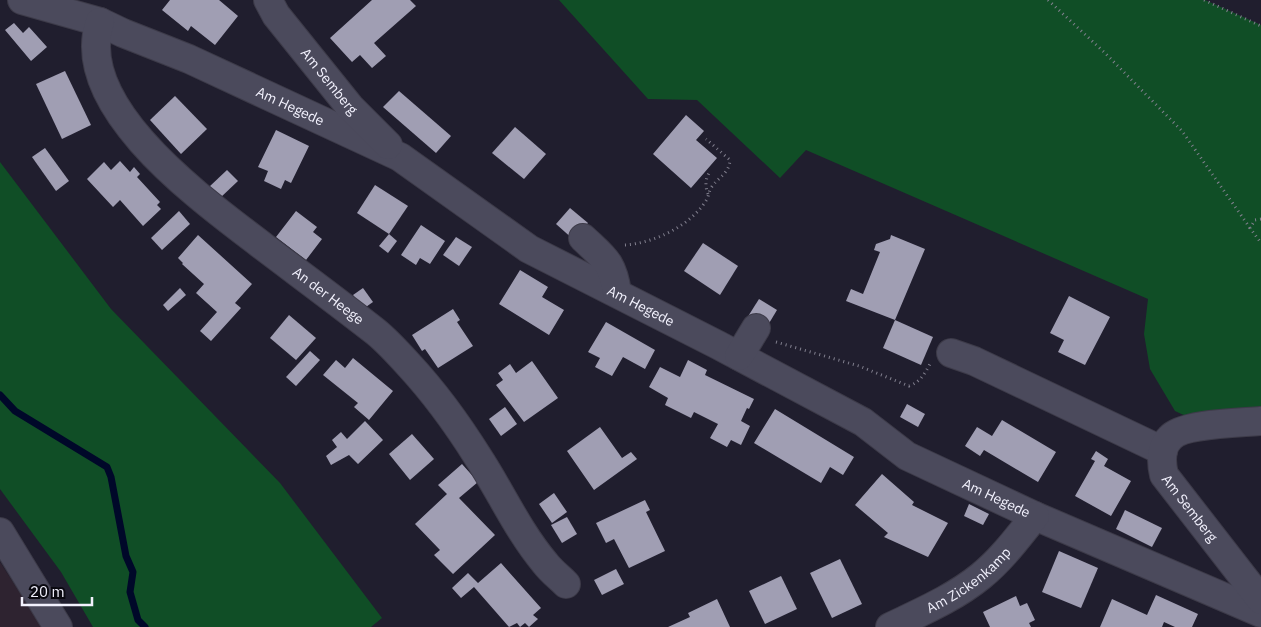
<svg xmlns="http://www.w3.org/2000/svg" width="1261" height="627" font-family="'IBM Plex Sans',sans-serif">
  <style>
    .industrial { fill: #2e2330 }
    .green { fill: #104e26 }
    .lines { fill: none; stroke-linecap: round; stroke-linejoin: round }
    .stream { stroke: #000829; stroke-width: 7 }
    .building { fill: #a09eb3 }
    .minor-casing { stroke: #3d3b49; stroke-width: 30 }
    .path { stroke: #82808f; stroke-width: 3; stroke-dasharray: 1 4; stroke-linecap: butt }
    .minor { stroke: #4b4a5c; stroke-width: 28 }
    .labels { text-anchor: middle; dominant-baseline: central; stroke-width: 5; stroke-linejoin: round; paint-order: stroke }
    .street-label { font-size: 14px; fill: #f2f1fd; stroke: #0a0910 }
  </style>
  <rect width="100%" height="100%" fill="#201e2e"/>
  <path class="industrial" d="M0,562l42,65h-42z"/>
  <g class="green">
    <path d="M559,0h646l56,25v399l-54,2 -32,-15 -25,-42 -6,-35 4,-35 -342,-149 -26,28 -83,-78 -49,-1z"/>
    <path d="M0,162l111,147 169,174 102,135 -11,9h-278l-32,-55 -61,-83z"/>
  </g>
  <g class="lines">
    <path class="stream" d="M0,395l15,16 92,56 4,10 15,79 7,16 -3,20 8,28 7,7"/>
  </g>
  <g class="building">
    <path d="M170,0h49l19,16 -23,29 -24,-19 -3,5 -26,-21z"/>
    <path d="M372,0h38l6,6 -42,37 12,13 -14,12 -12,-13 -8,7 -22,-24z"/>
    <path d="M14,23l9,10 6,-6 18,20 -16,14 -26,-31z"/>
    <path d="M65,71l26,54 -29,14 -26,-55z"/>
    <path d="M399,91l52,45 -15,17 -53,-46z"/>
    <path d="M175,96l32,33 -26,25 -31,-34z"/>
    <path d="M686,115l18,16 -8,9 21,18 -26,30 -38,-34z"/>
    <path d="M515,127l31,27 -22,25 -32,-26z"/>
    <path d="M276,130l33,16 -18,37 -6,-3 -4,9 -17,-8 4,-10 -10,-4z"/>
    <path d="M45,148l24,33 -13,10 -24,-34z"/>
    <path d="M120,161l10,11 4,-5 6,7 -3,3 23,25 -3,3 4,4 -18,17 -23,-26 -7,7 -26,-28 17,-17 7,8z"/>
    <path d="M227,170l11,11 -18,17 -11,-11z"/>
    <path d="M375,185l33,21 -19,28 -32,-21z"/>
    <path d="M570,208l18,15 -14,17 -18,-16z"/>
    <path d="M179,211l11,13 -28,26 -11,-12z"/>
    <path d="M296,211l21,16 -4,5 9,7 -16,21 -30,-23z"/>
    <path d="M421,225l24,16 -15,23 -10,-6 -4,7 -15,-10z"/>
    <path d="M389,234l8,7 -9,12 -9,-7z"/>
    <path d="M198,235l54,49 -17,19 6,5 -30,33 -11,-10 17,-19 -21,-19 8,-9 -22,-20 1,-1 -5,-5z"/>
    <path d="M891,235l34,14 -30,71 -49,-19 5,-12 12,5 17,-42 -6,-2 2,-6 14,-5z"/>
    <path d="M456,237l16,10 -13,19 -16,-11z"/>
    <path d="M703,243l35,23 -18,29 -36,-24z"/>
    <path d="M520,270l28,17 -6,10 22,13 -15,25 -50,-31z"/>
    <path d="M180,288l6,7 -18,16 -5,-6z"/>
    <path d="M363,288l10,14 -10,7 -10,-14z"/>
    <path d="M1069,296l41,21 -25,48 -27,-13 6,-12 -14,-7z"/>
    <path d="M759,299l18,11 -12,20 -18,-12z"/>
    <path d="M453,309l7,11 -3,2 16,24 -35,22 -13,-19 -3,2 -10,-16z"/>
    <path d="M289,315l27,23 -20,22 -26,-22z"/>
    <path d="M895,320l38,17 -12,28 -38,-17z"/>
    <path d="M606,322l49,28 -10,19 -22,-12 -11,19 -17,-9 5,-9 -12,-6z"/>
    <path d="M310,351l10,9 -24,26 -10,-9z"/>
    <path d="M353,358l40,33 -24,29 -15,-13 4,-4 -35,-28 13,-15 9,8z"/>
    <path d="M688,360l19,10 -2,5 49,24 -5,10 -2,-1 -6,13 9,5 -9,19 -10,-5 -4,7 -17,-9 8,-14 -24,-12 -3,6 -26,-13 3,-7 -19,-11 11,-20 20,10z"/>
    <path d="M532,361l26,37 -34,24 -28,-37 7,-5 -5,-7 12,-9 6,9z"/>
    <path d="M907,404l18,10 -7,13 -18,-10z"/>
    <path d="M505,407l12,17 -16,12 -12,-17z"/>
    <path d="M775,409l79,48 -11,18 -13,-8 -9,16 -67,-40z"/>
    <path d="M1002,420l54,32 -18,30 -54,-32 -4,6 -15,-10 12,-19 15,9z"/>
    <path d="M365,421l18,19 -25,24 -9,-9 -18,10 -5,-9 11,-9 -5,-7 9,-8 6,7z"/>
    <path d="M600,427l22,31 9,-6 6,7 -43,31 -27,-39z"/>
    <path d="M412,434l22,25 -24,21 -21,-26z"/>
    <path d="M1096,451l12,8 -4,7 27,15 -20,35 -36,-20 20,-35 -4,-2z"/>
    <path d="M462,464l16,18 -19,16 36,37 -42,39 -19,-19 6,-5 -25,-26 32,-30 -9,-9z"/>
    <path d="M882,474l32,28 -2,3 36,18 -20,34 -44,-20 4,-4 -33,-28z"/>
    <path d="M554,493l13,19 -15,11 -13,-19z"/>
    <path d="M645,500l5,10 -4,2 19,39 -36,17 -15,-29 -8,4 -10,-20z"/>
    <path d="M969,504l20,10 -6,11 -19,-9z"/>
    <path d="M1125,510l37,18 -10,19 -36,-18z"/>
    <path d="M567,517l10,17 -15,9 -11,-18z"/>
    <path d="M1059,551l39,17 -17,40 -39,-16z"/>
    <path d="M840,559l22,45 -30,14 -22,-45z"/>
    <path d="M501,563l40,45 -8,7 5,4 -9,8 -4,-4 -5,4 -3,-4 -8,4 -35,-40 -13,11 -9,-10 16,-15 10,10z"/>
    <path d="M616,569l8,15 -22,11 -8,-15z"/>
    <path d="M781,576l16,33 -32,15 -16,-33z"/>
    <path d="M1156,595l42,19 -6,13h-17l-11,-5 -2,5h-62l12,-28 35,16z"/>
    <path d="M1016,596l4,10 7,-3 8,17 -6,3 2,4h-41l-7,-15z"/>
    <path d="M717,599l13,28h-62l22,-10 -2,-4z"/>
  </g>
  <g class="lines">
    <g class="minor-casing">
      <g id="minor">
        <path id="s1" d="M22,0l78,22 23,11 66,26 211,98 129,92 189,96 145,77 44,34 128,60 226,97"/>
        <path id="s2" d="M268,0l8,15 74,92 38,38"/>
        <path id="s3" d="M100,22c-29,86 107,181 164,225 37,28 75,56 112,85 11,9 22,21 32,32 26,28 50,61 70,93 23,35 40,74 67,106 6,8 14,14 21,21"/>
        <path d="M583,238c21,20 30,24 34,55"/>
        <path d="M951,353l23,8 189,90"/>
        <path d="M739,356l17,-28"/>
        <path id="s4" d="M1261,421c-20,2 -78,2 -91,17 -10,10 -9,24 -6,37l97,125"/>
        <path d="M0,532l58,95"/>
        <path id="s5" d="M890,627c31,-15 64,-29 91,-51 21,-17 37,-39 54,-60"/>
      </g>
    </g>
    <g class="path">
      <path d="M1048,0l57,53 77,78 68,97"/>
      <path d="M1204,0l57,26"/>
      <path d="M708,194c-3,-7 -3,-16 2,-22"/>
      <path d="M1261,219l-6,1 -5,8 11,15"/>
      <path d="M625,245c30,-2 67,-20 82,-46 2,-4 2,-8 4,-11 7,-11 18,-14 19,-28l-24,-21"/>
      <path d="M776,342l83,24 50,20c11,-4 15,-11 21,-22"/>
    </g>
    <use href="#minor" class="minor"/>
  </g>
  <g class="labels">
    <g class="street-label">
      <text stroke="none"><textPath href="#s2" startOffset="102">Am Semberg</textPath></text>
      <text stroke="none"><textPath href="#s1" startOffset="289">Am Hegede</textPath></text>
      <text stroke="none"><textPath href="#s3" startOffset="375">An der Heege</textPath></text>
      <text stroke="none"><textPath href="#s1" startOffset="694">Am Hegede</textPath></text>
      <text stroke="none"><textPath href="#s1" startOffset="1099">Am Hegede</textPath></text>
      <text stroke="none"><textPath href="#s4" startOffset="175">Am Semberg</textPath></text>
      <text stroke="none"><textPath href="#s5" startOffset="92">Am Zickenkamp</textPath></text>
    </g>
  </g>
  <path d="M22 597v8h70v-8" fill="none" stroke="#f2f1fd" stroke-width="2.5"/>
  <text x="30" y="597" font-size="15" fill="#f2f1fd" stroke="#0a0910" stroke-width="4" paint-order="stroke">20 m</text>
</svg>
